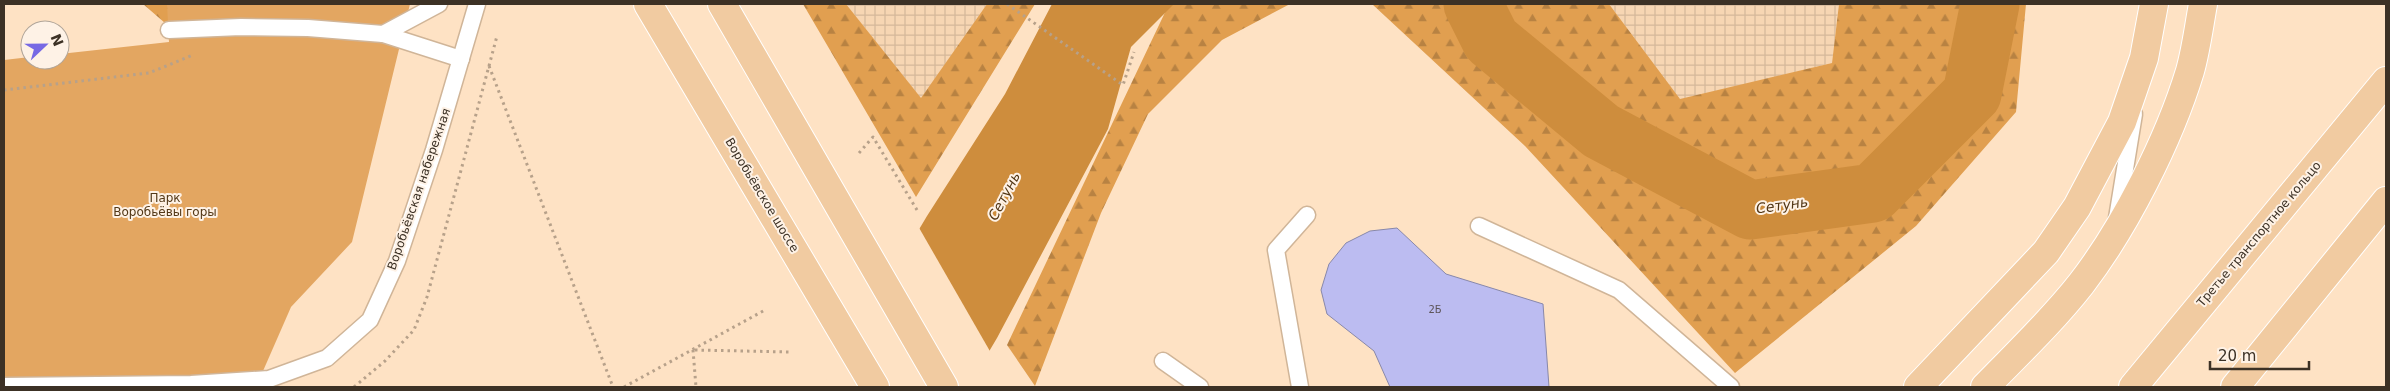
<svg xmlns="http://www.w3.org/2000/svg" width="2390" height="391" font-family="'DejaVu Sans',sans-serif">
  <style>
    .industrial { fill: url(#industrial-grid) }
    .forest { fill: url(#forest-firs) }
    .green { fill: #e3a661 }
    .water { fill: #ce8d3d }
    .pier { fill: #fee2c4 }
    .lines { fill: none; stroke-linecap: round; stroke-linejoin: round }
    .river { stroke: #ce8d3d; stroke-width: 59 }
    .building { fill: #bcbcf1; stroke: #88a }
    .lane-casing { stroke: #d0b598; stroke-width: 19 }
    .primary-casing { stroke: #fff; stroke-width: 30 }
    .path { stroke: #b7a18a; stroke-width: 3; stroke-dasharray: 2.5 4; stroke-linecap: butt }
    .lane { stroke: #fff; stroke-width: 16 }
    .primary { stroke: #f1cba1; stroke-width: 28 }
    .labels { text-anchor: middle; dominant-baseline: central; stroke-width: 4; stroke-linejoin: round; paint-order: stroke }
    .number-label { font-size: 10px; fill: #5c5458 }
    .street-label { font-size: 12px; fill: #3c3125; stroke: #fef2e6 }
    .park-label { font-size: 12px; fill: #543918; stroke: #fef2e6 }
    .water-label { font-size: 14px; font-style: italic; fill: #513514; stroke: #fef2e6 }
  </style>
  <defs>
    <pattern id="industrial-grid" width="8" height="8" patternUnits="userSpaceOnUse" patternTransform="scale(1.25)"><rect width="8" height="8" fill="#f7d6b3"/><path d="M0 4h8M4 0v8" fill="none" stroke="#d5b89a"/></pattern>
    <pattern id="forest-firs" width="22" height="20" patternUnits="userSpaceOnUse" patternTransform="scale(1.25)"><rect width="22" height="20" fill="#e19f50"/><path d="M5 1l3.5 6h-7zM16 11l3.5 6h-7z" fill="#b88242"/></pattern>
  </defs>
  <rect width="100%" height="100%" fill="#fee2c4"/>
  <g class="industrial">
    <path d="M846,4h141l-66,95z"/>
    <path d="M1609,4h230l-7,59 -152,37z"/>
  </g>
  <g class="forest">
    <path d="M143,4h223l-143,3 -58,16z"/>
    <path d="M803,4h43l75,94 66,-94h48l-119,193z"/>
    <path d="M1169,4h121l-68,36 -74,74 -47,99 -66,173 -28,-41z"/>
    <path d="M1372,4h237l71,95 152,-36 7,-59h187l-10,108 -100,114 -181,147 -210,-227z"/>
  </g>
  <path class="green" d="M167,4h243l-58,238 -61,65 -35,80h-252v-327l26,-3v3h30v-6l109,-12z"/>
  <path class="water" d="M1052,4h122l-43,43 -23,82 -111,209 -29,49h-143l102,-171 78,-122z"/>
  <path class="pier" d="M918,226l73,127 -20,34h-149z"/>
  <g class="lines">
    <path class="river" d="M1473,4l18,36 110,91 149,79 123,-17 99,-99 18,-90"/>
  </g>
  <path class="building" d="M1397,228l49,46 97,30 6,83h-159l-16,-36 -47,-37 -6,-24 8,-26 17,-21 24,-12z"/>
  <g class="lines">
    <g class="lane-casing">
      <g id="lane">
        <path d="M169,30l72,-3 67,1 75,6 78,25"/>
        <path d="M383,34l56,-30"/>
        <path d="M2117,218l17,-104"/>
        <path d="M1479,226l140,64 112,97"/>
        <path d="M1163,361l37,26"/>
        <path d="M4,386l187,-2 78,-5 58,-21 43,-38 27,-59 37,-111 43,-146"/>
        <path d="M1300,387l-24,-137 31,-35"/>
      </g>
    </g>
    <g class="primary-casing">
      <g id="primary">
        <path d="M648,4l227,383"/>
        <path d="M722,4l222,383"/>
        <path d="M1918,387l128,-135 31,-45 45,-85 22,-64 10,-54"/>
        <path d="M1985,387c32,-33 67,-66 96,-103 44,-57 88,-144 109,-213 6,-21 9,-45 13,-67"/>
        <path d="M2133,387l253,-306"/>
        <path d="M2235,387l151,-186"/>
      </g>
    </g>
    <g class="path">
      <path d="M1007,4l116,81 11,-33"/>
      <path d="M489,66l124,321"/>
      <path d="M4,90l145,-17 44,-18"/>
      <path d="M859,153l14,-16 44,73"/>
      <path d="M693,350l3,37"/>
      <path d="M695,350l95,2"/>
      <path d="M354,387l31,-26 29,-31 13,-33 70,-261"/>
      <path d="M624,387l141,-77"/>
    </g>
    <use href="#lane" class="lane"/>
    <use href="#primary" class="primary"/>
  </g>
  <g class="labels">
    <g class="number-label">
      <text x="1435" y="309">2Б</text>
    </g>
    <g class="street-label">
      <text transform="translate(419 189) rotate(-71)">Воробьёвская набережная</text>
      <text transform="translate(762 195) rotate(59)">Воробьёвское шоссе</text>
      <text transform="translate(2259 234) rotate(-50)">Третье транспортное кольцо</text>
    </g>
    <g class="park-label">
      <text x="165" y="198">Парк<tspan x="165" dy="14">Воробьёвы горы</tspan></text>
    </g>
    <g class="water-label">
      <text transform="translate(1004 196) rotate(-62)">Сетунь</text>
      <text transform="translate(1782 205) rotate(-8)">Сетунь</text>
    </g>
  </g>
  <rect width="2390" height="391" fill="none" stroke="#3c3125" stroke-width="10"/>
  <g transform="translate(45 45) rotate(68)"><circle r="24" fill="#fef2e6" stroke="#b0a599"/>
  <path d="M0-4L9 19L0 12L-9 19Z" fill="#7769e4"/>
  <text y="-8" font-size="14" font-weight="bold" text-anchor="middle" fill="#3c3125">N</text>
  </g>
  <path d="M2210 361v8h99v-8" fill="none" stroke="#3c3125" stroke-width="2.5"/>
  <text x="2218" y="361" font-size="15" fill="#3c3125" stroke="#fef2e6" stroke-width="4" paint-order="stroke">20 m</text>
</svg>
